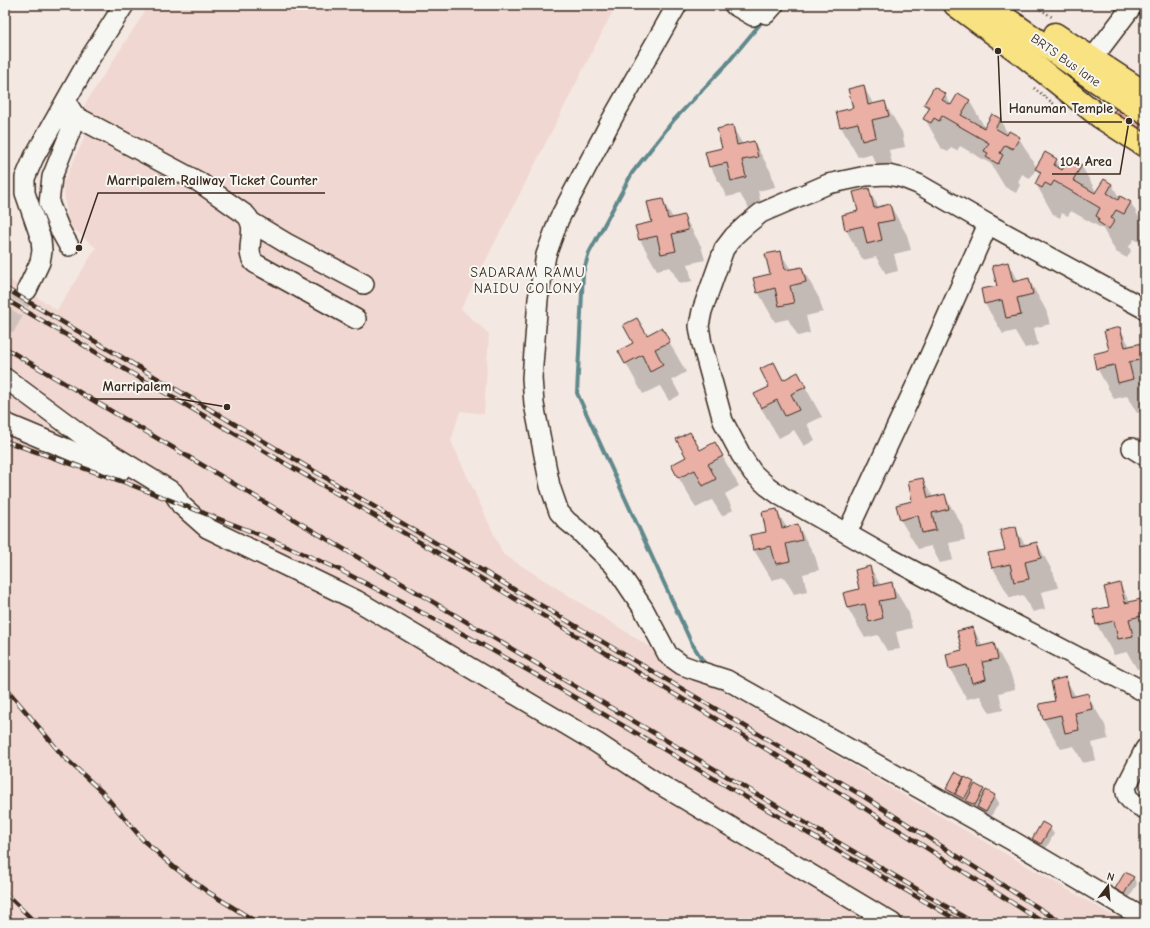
<svg xmlns="http://www.w3.org/2000/svg" width="1150" height="928" font-family="'Comic Neue',sans-serif">
  <style>
    .built { fill: #f1d7d1 }
    .shadow { fill: #0003; fill-rule: evenodd }
    .lines { fill: none; stroke-linecap: round; stroke-linejoin: round }
    .stream { stroke: #60898b; stroke-width: 4 }
    .building { fill: #eab0a6; stroke: #3b2a1e }
    .minor-tunnel { stroke: #cfc2bc; stroke-width: 19; stroke-dasharray: 19 10; stroke-linecap: butt }
    .minor-casing { stroke: #3b2a1e; stroke-width: 22 }
    .major-casing { stroke: #3b2a1e; stroke-width: 25 }
    .path { stroke: #3b2a1e; stroke-width: 2.5; stroke-dasharray: 1 3; stroke-linecap: butt }
    .minor { stroke: #f6f6f2; stroke-width: 19 }
    .major { stroke: #f8e281; stroke-width: 22 }
    .rail-casing { stroke: #3b2a1e; stroke-width: 4.5 }
    .rail { stroke: #f6f6f2; stroke-width: 3; stroke-dasharray: 9; stroke-linecap: butt }
    .labels { text-anchor: middle; dominant-baseline: central; stroke-width: 4; stroke-linejoin: round; paint-order: stroke }
    .street-label { font-size: 13px; fill: #3b2a1e; stroke: #f6f6f2 }
    .neighbourhood-label { font-size: 14px; letter-spacing: 1px; fill: #3b2a1e; stroke: #f6f6f2 }
    .leader { fill: none; stroke: #3b2a1e; stroke-width: 1.5 }
    .callout-dot { fill: #3b2a1e; stroke: #f6f6f2; stroke-width: 1.5 }
    .callout-label { font-size: 14px; text-anchor: middle; font-weight: bold; fill: #3b2a1e; stroke: #f6f6f2; stroke-width: 4; stroke-linejoin: round; paint-order: stroke }
  </style>
  <rect width="100%" height="100%" fill="#f4e8e3"/>
  <filter id="ink" filterUnits="userSpaceOnUse"><feTurbulence type="fractalNoise" baseFrequency=".025" numOctaves="2"/><feDisplacementMap in="SourceGraphic" scale="8" xChannelSelector="R" yChannelSelector="G"/><feConvolveMatrix kernelMatrix="1 2 1 2 8 2 1 2 1" color-interpolation-filters="sRGB"/></filter>
  <g filter="url(#ink)">
    <path class="built" d="M149,5h467l-155,304 28,25 -5,80 -24,-3 -9,30 52,113 177,112 446,257h-1121v-646l52,33 39,-62 -28,-24 -5,-40 29,-63 -14,-6z"/>
    <g class="shadow">
      <path d="M863,86l11,19 10,-3 18,30 3,15 -16,3 4,18 -13,2 -9,-16 -13,3 -17,-30 13,-18z"/>
      <path d="M945,95l7,11 17,-6 16,28 15,-8 8,14 11,4 18,30 19,-8 7,11 18,-6 16,28 7,-13 8,5 8,14v-2l11,6 14,25v10l-3,6 -8,-5 -5,8 2,4 -4,7 -11,-6 -13,-23 -32,-18 -3,5 -6,-3 -2,5 -7,-4 -17,-30 5,-8 -5,-7 -6,10 -8,-5 -4,8 2,3 -4,8 -11,-6 -14,-23 -31,-18 -3,5 -6,-3 -3,4 -6,-3 -17,-30 4,-8 -4,-7z"/>
      <path d="M732,126l11,19 11,-3 17,30 4,15 -17,4 4,17 -12,2 -10,-16 -13,3 -17,-31 13,-17z"/>
      <path d="M868,189l11,19 11,-3 17,30 4,15 -17,4 4,17 -12,3 -10,-17 -13,3 -17,-30 13,-18z"/>
      <path d="M662,200l11,18 11,-2 17,30 4,14 -17,4 4,17 -12,3 -10,-17 -13,3 -17,-30 -3,-14 16,-3z"/>
      <path d="M780,252l11,18 11,-2 17,30 4,14 -17,4 4,17 -12,3 -10,-17 -13,3 -17,-30 13,-17zM795,284v2l-10,2z"/>
      <path d="M1008,263l10,19 11,-2 17,30 4,14 -16,4 4,17 -13,3 -10,-17 -12,3 -18,-30 -3,-14 16,-4z"/>
      <path d="M1120,328l10,19 11,-3 4,7v60l-8,2 -10,-17 -13,3 -17,-31 13,-17z"/>
      <path d="M662,329l24,43 -14,8 8,15 -11,6 -9,-15 -17,8 -24,-43z"/>
      <path d="M774,363l10,18 14,-7 24,43 -15,7 8,16 -11,6 -10,-16 -15,8 -18,-30 9,-21z"/>
      <path d="M715,443l24,43 -14,8 8,16 -11,6 -10,-16 -16,8 -24,-42z"/>
      <path d="M923,479l10,18 11,-2 18,30 3,15 -16,3 4,17 -13,3 -9,-17 -13,3 -18,-30 14,-17z"/>
      <path d="M776,510l11,18 11,-2 17,30 4,14 -16,4 4,17 -13,3 -10,-17 -12,3 -18,-30 -3,-14 16,-3z"/>
      <path d="M1015,528l11,18 11,-3 17,31 4,14 -17,4 4,17 -12,3 -10,-17 -13,3 -17,-30 -3,-14 16,-4z"/>
      <path d="M870,567l11,19 10,-3 18,30 3,15 -16,4 4,17 -13,2 -9,-16 -13,3 -18,-31 13,-17z"/>
      <path d="M1120,584l10,19 11,-3 4,8v59l-8,2 -10,-17 -13,3 -17,-30 -3,-14 16,-4z"/>
      <path d="M973,628l10,19 11,-3 17,31 4,14 -16,4 4,17 -13,3 -10,-17 -13,3 -17,-30 13,-18z"/>
      <path d="M1066,679l10,18 11,-2 18,30 3,14 -16,4 4,17 -13,3 -9,-17 -13,3 -18,-30 14,-18z"/>
      <path d="M956,773l17,10 2,3 9,3 2,4 1,-1 8,4 4,7 -9,15 -8,-4 -2,-4 -1,2 -8,-4 -2,-4 -1,1 -17,-9 -4,-7z"/>
      <path d="M1050,828l4,6 -9,16 -7,-4 -4,-7z"/>
      <path d="M1133,877l4,7 -9,16 -7,-4 -4,-7z"/>
    </g>
    <g class="lines">
      <path class="stream" d="M705,664l-14,-22 -114,-249 6,-120 6,-20 43,-80 41,-52 52,-55 40,-48"/>
    </g>
    <g class="building">
      <path d="M864,85l4,20 17,-4 4,15 -17,4 4,17 -14,4 -4,-18 -18,4 -4,-15 17,-4 -5,-19z"/>
      <path d="M934,87l12,7 -4,6 9,5 7,-12 12,7 -9,15 23,13 8,-14 9,5 -6,9 12,7 2,-4 11,6 -7,12 -8,-4 -5,8 3,2 -5,9 -12,-7 2,-4 -4,-2 5,-8 -47,-27 -3,5 -5,-3 -3,5 -8,-4 7,-12 -6,-3z"/>
      <path d="M1117,107l28,20v8l-32,-22z"/>
      <path d="M733,125l4,20 17,-4 4,16 -16,3 4,17 -15,4 -4,-18 -18,4 -4,-15 17,-4 -5,-19z"/>
      <path d="M1045,152l12,7 -3,6 8,5 7,-12 13,7 -9,15 22,13 9,-14 8,5 -5,9 11,7 2,-4 11,6 -7,12 -8,-4 -5,8 4,2 -6,9 -11,-7 1,-4 -3,-2 4,-8 -46,-27 -3,5 -6,-3 -3,5 -7,-4 6,-12 -6,-3z"/>
      <path d="M869,188l5,20 16,-4 4,16 -16,3 4,17 -15,4 -4,-18 -18,4 -3,-15 16,-4 -5,-19z"/>
      <path d="M663,199l5,20 16,-4 4,15 -16,4 4,17 -15,3 -4,-18 -18,4 -4,-14 17,-4 -5,-20z"/>
      <path d="M781,251l4,19 17,-3 4,15 -16,4 4,17 -15,3 -4,-18 -18,5 -4,-15 17,-4 -5,-20z"/>
      <path d="M1008,262l5,20 16,-4 4,16 -16,4 4,17 -15,3 -4,-18 -18,4 -3,-15 16,-3 -5,-20z"/>
      <path d="M637,318l10,17 15,-8 8,15 -15,7 8,16 -13,7 -8,-17 -17,9 -7,-13 15,-8 -10,-18z"/>
      <path d="M1120,327l5,20 17,-4 3,16 -16,3 4,17 -15,4 -4,-18 -18,4 -3,-15 16,-4 -5,-19z"/>
      <path d="M774,362l9,18 15,-8 8,15 -15,7 8,16 -14,6 -8,-16 -16,8 -7,-14 15,-7 -9,-18z"/>
      <path d="M690,432l10,18 15,-8 8,14 -15,8 8,15 -13,7 -8,-16 -17,8 -7,-13 15,-8 -10,-18z"/>
      <path d="M923,478l5,20 17,-4 4,15 -17,4 4,17 -14,3 -4,-18 -18,5 -4,-15 16,-4 -4,-20z"/>
      <path d="M777,509l5,19 16,-4 4,16 -16,4 4,17 -14,3 -5,-18 -18,4 -3,-15 16,-3 -4,-20z"/>
      <path d="M1016,526l4,20 17,-4 4,16 -16,4 4,17 -15,3 -4,-18 -18,4 -4,-15 17,-3 -5,-20z"/>
      <path d="M870,566l5,20 17,-4 3,16 -16,3 4,17 -14,4 -4,-18 -18,4 -4,-15 16,-4 -4,-19z"/>
      <path d="M1120,583l5,20 16,-4 4,16 -16,4 4,17 -15,3 -4,-18 -18,4 -3,-15 16,-3 -5,-20z"/>
      <path d="M973,627l5,20 16,-4 4,16 -16,3 4,17 -14,4 -5,-18 -18,4 -3,-15 16,-4 -5,-19z"/>
      <path d="M1066,677l5,20 17,-4 4,16 -17,4 4,17 -14,3 -4,-18 -18,4 -4,-15 16,-3 -4,-20z"/>
      <path d="M955,772l9,5 -9,17 -9,-5z"/>
      <path d="M965,777l9,5 -10,17 -9,-5z"/>
      <path d="M975,784l9,5 -9,16 -9,-4z"/>
      <path d="M986,790l9,5 -9,17 -9,-5z"/>
      <path d="M1042,822l9,5 -10,17 -9,-5z"/>
      <path d="M1125,872l9,5 -10,17 -9,-5z"/>
    </g>
    <g class="lines">
      <path class="minor-tunnel" d="M5,328l22,-38"/>
      <g class="minor-casing">
        <g id="minor">
          <path d="M677,5l-65,114 -53,100 -13,36 -8,44 -6,79 2,26 16,82 9,26 8,9 11,9 36,35 29,43 25,47 14,10 14,5 31,10 284,160 134,79"/>
          <path d="M734,5l19,11"/>
          <path d="M766,14l8,-9"/>
          <path d="M1092,59l41,-54"/>
          <path d="M66,102l9,14 124,66 47,33c13,13 -2,33 7,46 1,2 3,3 5,4l98,54"/>
          <path d="M66,103l5,27 -19,47 -3,26 11,27 9,16"/>
          <path d="M251,222l35,21 78,41"/>
          <path d="M27,290l13,-28 2,-11 -1,-12 -16,-46v-15l9,-21 56,-99 34,-53"/>
          <path d="M1145,309l-157,-85 -70,-40 -15,-6 -15,-3 -22,1 -38,8 -67,29 -15,12 -12,11 -10,13 -22,62 -3,15 3,18 21,77 18,34 12,18 14,13 14,10 107,61 78,42 179,93"/>
          <path d="M5,378l85,63 83,51 8,13 26,23 149,72 241,143 59,39 236,141"/>
          <path d="M5,423l115,48"/>
          <path d="M1132,448l13,8"/>
          <path d="M847,533l83,-178 58,-131"/>
          <path d="M1145,749l-19,38c-2,12 9,17 19,22"/>
        </g>
      </g>
      <g class="major-casing">
        <g id="major">
          <path d="M955,5l70,52 75,60 45,29"/>
          <path d="M987,5c53,36 104,75 158,108"/>
          <path d="M1055,34l90,59"/>
        </g>
      </g>
      <g class="path">
        <path d="M1034,5l18,12"/>
        <path d="M1034,88l26,21"/>
      </g>
      <use href="#minor" class="minor"/>
      <use href="#major" class="major"/>
      <g class="rail-casing">
        <g id="rail">
          <path d="M5,288l858,508 199,127"/>
          <path d="M5,299l457,268 396,237 186,119"/>
          <path d="M5,348l969,575"/>
          <path d="M5,441l116,40 147,57 70,31 127,66 73,41 424,247"/>
          <path d="M5,687l58,69 39,36 42,49 31,27 33,24 50,31"/>
          <path d="M5,893l31,30"/>
        </g>
      </g>
      <use href="#rail" class="rail"/>
    </g>
  </g>
  <g class="labels">
    <g class="street-label">
      <text transform="translate(1066 60) rotate(35)">BRTS Bus lane</text>
    </g>
    <g class="neighbourhood-label">
      <text x="528" y="272">SADARAM RAMU<tspan x="528" dy="16">NAIDU COLONY</tspan></text>
    </g>
  </g>
  <path class="leader" d="M998 51L1001 122H1122M1129 121L1120 174H1052M79 248L98 193H325M227 407L179 399H94"/>
  <g class="callout-dot">
    <circle cx="998" cy="51" r="4"/>
    <circle cx="1129" cy="121" r="4"/>
    <circle cx="79" cy="248" r="4"/>
    <circle cx="227" cy="407" r="4"/>
  </g>
  <g class="callout-label">
    <text x="1061" y="113">Hanuman Temple</text>
    <text x="1086" y="166">104 Area</text>
    <text x="212" y="185">Marripalem Railway Ticket Counter</text>
    <text x="137" y="391">Marripalem</text>
  </g>
  <rect width="1150" height="928" fill="none" stroke="#f6f6f2" stroke-width="20"/>
  <rect x="10" y="10" width="1130" height="908" fill="none" stroke="#3b2a1e" stroke-width="1.5" filter="url(#ink)"/>
  <g transform="translate(1108 886) rotate(16)" stroke="#f6f6f2" stroke-width="3" paint-order="stroke">
  <path d="M0-3L7 15L0 10L-7 15Z" fill="#3b2a1e"/>
  <text y="-6" font-size="11" font-weight="bold" text-anchor="middle" fill="#3b2a1e">N</text>
  </g>
</svg>
